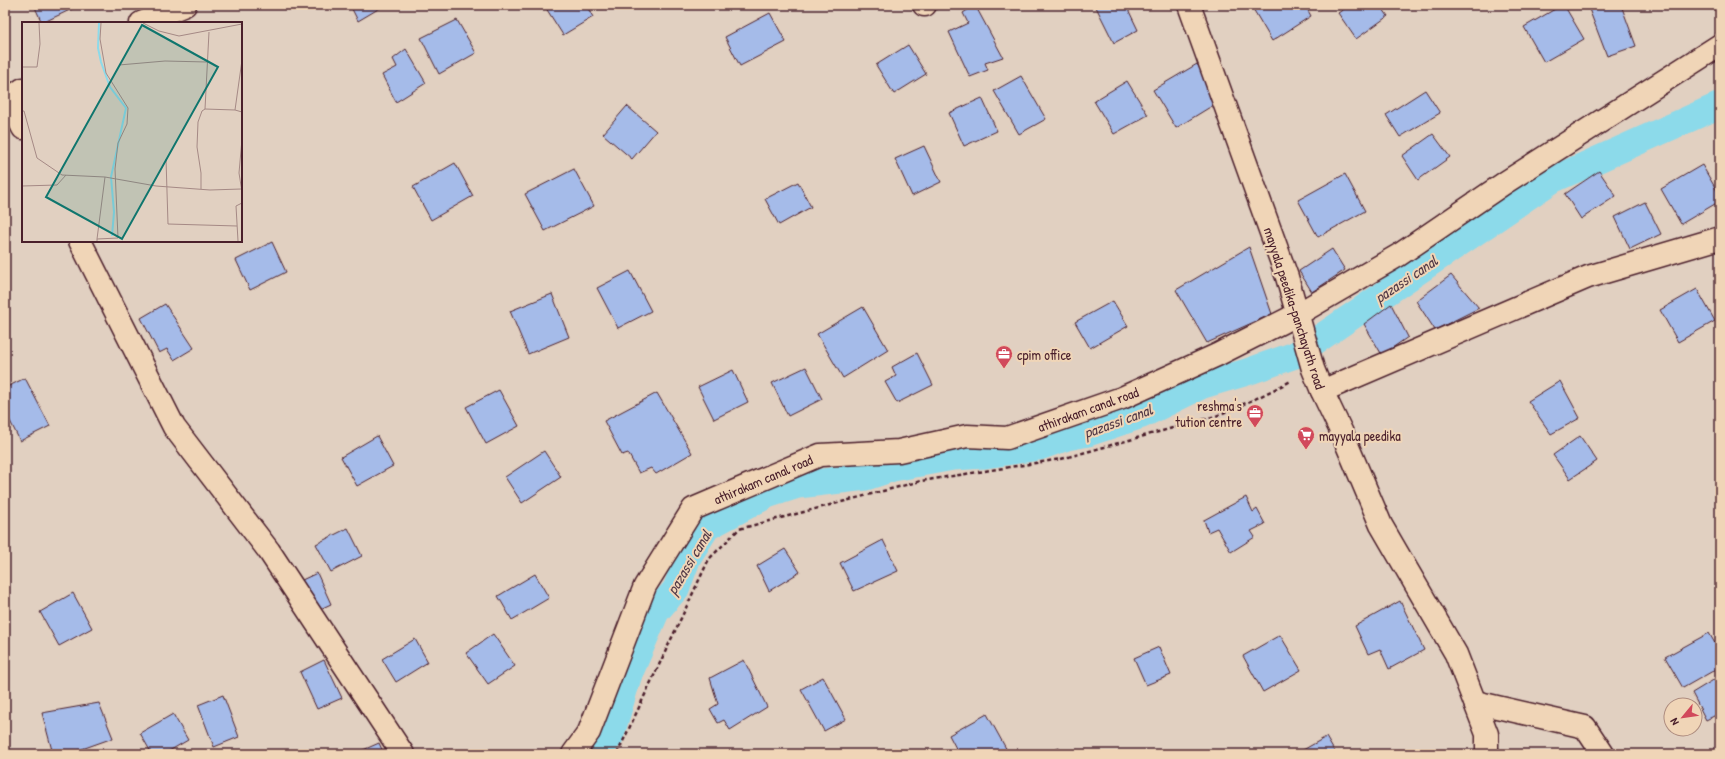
<svg xmlns="http://www.w3.org/2000/svg" width="1725" height="759" font-family="'Patrick Hand',sans-serif">
  <style>
    .lines { fill: none; stroke-linecap: round; stroke-linejoin: round }
    .canal { stroke: #8cdaea; stroke-width: 27 }
    .building { fill: #a5bbe9; stroke: #4a1f2b }
    .minor-casing { stroke: #4a1f2b; stroke-width: 25 }
    .path { stroke: #4a1f2b; stroke-width: 2.5; stroke-dasharray: 4 3; stroke-linecap: butt }
    .minor { stroke: #f0d5b7; stroke-width: 22 }
    .labels { text-anchor: middle; dominant-baseline: central; stroke-width: 4; stroke-linejoin: round; paint-order: stroke }
    .street-label { font-size: 14px; fill: #4a1f2b; stroke: #f0d5b7 }
    .poi-label { font-size: 14px; fill: #4a1f2b; stroke: #f0d5b7; text-anchor: start }
    .water-label { font-size: 15px; font-style: italic; fill: #543b48; stroke: #f0d5b7 }
    .inset-river { fill: none; stroke: #8cdaea; stroke-width: 2 }
    .inset-road { fill: none; stroke: #a58985; stroke-width: 1 }
    .view { fill: #0f766e; fill-opacity: 0.15; stroke: #0f766e; stroke-width: 2 }
    .inset-edge { fill: none; stroke: #4a1f2b; stroke-width: 2 }
  </style>
  <rect width="100%" height="100%" fill="#e1d0c1"/>
  <filter id="ink" filterUnits="userSpaceOnUse"><feTurbulence type="fractalNoise" baseFrequency=".025" numOctaves="2"/><feDisplacementMap in="SourceGraphic" scale="8" xChannelSelector="R" yChannelSelector="G"/><feConvolveMatrix kernelMatrix="1 2 1 2 8 2 1 2 1" color-interpolation-filters="sRGB"/></filter>
  <g filter="url(#ink)">
    <g class="lines">
      <path class="canal" d="M596,754l14,-17 18,-60 28,-65 20,-23 12,-32 19,-30 60,-32 31,-10 68,-8 27,-9 60,-11 32,-2 54,-8 28,-10 21,-4 54,-18 61,-30 44,-13 48,-17 257,-175 168,-75"/>
    </g>
    <g class="building">
      <path d="M34,5h38l2,3 -32,15z"/>
      <path d="M350,5h35l-27,16z"/>
      <path d="M544,5h42l7,12 -30,18z"/>
      <path d="M600,5h9l-7,4z"/>
      <path d="M975,5l28,52 -18,6 3,7 -18,7 -21,-45 19,-9 -5,-10z"/>
      <path d="M1095,5h31l12,25 -24,13z"/>
      <path d="M1255,5h50l6,11 -39,25 -20,-34z"/>
      <path d="M1350,5h30l8,11 -32,23 -18,-26z"/>
      <path d="M1562,5h2l20,34 -40,23 -20,-35z"/>
      <path d="M1598,5h23l15,41 -29,10 -18,-47z"/>
      <path d="M770,13l16,29 -46,24 -15,-29z"/>
      <path d="M457,20l19,33 -37,21 -18,-36z"/>
      <path d="M908,45l18,29 -32,20 -18,-29z"/>
      <path d="M406,49l20,34 -30,19 -14,-27 15,-8 -4,-8z"/>
      <path d="M1197,64l23,37 -44,27 -23,-38z"/>
      <path d="M1021,76l25,43 -27,15 -25,-43z"/>
      <path d="M1127,81l21,34 -34,19 -20,-33z"/>
      <path d="M1425,90l15,23 -40,24 -14,-22z"/>
      <path d="M982,98l15,33 -33,15 -15,-33z"/>
      <path d="M627,106l29,25 -24,28 -29,-25z"/>
      <path d="M1433,134l17,23 -32,23 -16,-24z"/>
      <path d="M924,146l17,36 -29,14 -17,-37z"/>
      <path d="M455,163l18,33 -42,24 -18,-33z"/>
      <path d="M1702,165l18,31v5l-39,23 -20,-35z"/>
      <path d="M574,169l20,37 -49,25 -20,-37z"/>
      <path d="M1599,171l17,25 -35,23 -16,-25z"/>
      <path d="M1345,174l20,37 -47,26 -20,-37z"/>
      <path d="M798,182l13,25 -32,18 -14,-26z"/>
      <path d="M1645,202l16,32 -31,15 -15,-32z"/>
      <path d="M272,242l14,30 -36,18 -14,-30z"/>
      <path d="M1249,247l23,67 -65,29 -31,-53z"/>
      <path d="M1332,249l13,21 -33,22 -13,-21z"/>
      <path d="M630,271l21,40 -33,17 -21,-40z"/>
      <path d="M1451,275l28,33 -44,22 -19,-29z"/>
      <path d="M1697,289l18,32 -37,21 -18,-32z"/>
      <path d="M552,294l17,43 -41,17 -18,-43z"/>
      <path d="M1113,301l15,25 -38,22 -15,-26z"/>
      <path d="M165,304l29,44 -20,12 -7,-11 -8,4 -18,-35z"/>
      <path d="M1391,304l17,33 -26,18 -18,-31z"/>
      <path d="M863,307l25,43 -45,28 -26,-44z"/>
      <path d="M917,353l16,32 -36,18 -12,-21 11,-6 -4,-9z"/>
      <path d="M806,367l16,32 -34,17 -16,-33z"/>
      <path d="M733,370l15,32 -34,17 -16,-32z"/>
      <path d="M25,378l25,48 -30,15 -15,-30v-23z"/>
      <path d="M1560,381l20,37 -29,16 -23,-33z"/>
      <path d="M499,390l20,36 -33,18 -20,-37z"/>
      <path d="M657,393l35,60 -36,21 -5,-6 -12,5 -11,-20 -6,2 -18,-34z"/>
      <path d="M377,436l16,30 -36,20 -16,-29z"/>
      <path d="M1580,436l17,25 -27,18 -17,-24z"/>
      <path d="M544,451l17,26 -39,26 -17,-26z"/>
      <path d="M1246,497l7,15 4,-3 8,15 -14,7 4,6 -24,15 -14,-24 -9,4 -4,-12z"/>
      <path d="M348,528l14,28 -31,16 -15,-28z"/>
      <path d="M883,540l15,31 -44,20 -14,-28z"/>
      <path d="M785,549l15,23 -31,19 -12,-25z"/>
      <path d="M317,573l14,31 -15,7 -14,-31z"/>
      <path d="M535,574l14,24 -37,22 -14,-24z"/>
      <path d="M73,593l19,35 -33,18 -19,-34z"/>
      <path d="M1400,601l24,49 -35,19 -9,-20 -12,5 -13,-28z"/>
      <path d="M1709,633l11,19v15l-37,21 -18,-31z"/>
      <path d="M493,634l22,32 -27,18 -22,-31z"/>
      <path d="M1280,635l21,35 -38,22 -20,-36z"/>
      <path d="M415,639l13,23 -32,20 -14,-23z"/>
      <path d="M1159,647l12,28 -25,10 -12,-27z"/>
      <path d="M324,660l18,38 -25,11 -17,-37z"/>
      <path d="M744,660l23,47 -37,23 -6,-10 -6,3 -8,-14 8,-5 -8,-26z"/>
      <path d="M1720,676v37l-14,7 -14,-27z"/>
      <path d="M823,677l23,42 -22,12 -23,-42z"/>
      <path d="M223,695l16,42 -25,10 -16,-42z"/>
      <path d="M99,703l14,35 -45,16h-15l-11,-41z"/>
      <path d="M173,714l15,26 -24,14h-12l-12,-21z"/>
      <path d="M987,714l22,40h-50l-10,-19z"/>
      <path d="M1326,737l10,17h-40z"/>
      <path d="M379,743l5,11h-30z"/>
      <path d="M1059,748l3,6h-17z"/>
    </g>
    <g class="lines">
      <g class="minor-casing">
        <g id="minor">
          <path d="M924,5h1"/>
          <path d="M1189,5l98,272 26,92 9,22 20,42 39,92 75,129 31,80v20"/>
          <path d="M141,23l44,-18"/>
          <path d="M9,100l14,28"/>
          <path d="M5,102l18,-13"/>
          <path d="M80,241l94,186 95,124 134,203"/>
          <path d="M1322,391l266,-114 132,-39"/>
          <path d="M1475,702l110,25 18,27"/>
          <path d="M573,754l16,-22 56,-146 48,-77 127,-54 79,-4 68,-15 40,2 115,-40 95,-43 81,-41 101,-59 107,-73 214,-137"/>
        </g>
      </g>
      <path class="path" d="M617,754l92,-195 30,-30 182,-48 140,-22 155,-43 39,-17 36,-18"/>
      <use href="#minor" class="minor"/>
    </g>
  </g>
  <defs>
    <g id="office-pin" transform="scale(0.9)"><path d="M0 17L-7.5 6A9.5 9.5 0 1 1 7.5 6Z" fill="#d1495b" stroke="#f0d5b7"/><path d="M-6-3h4V-5.5h4V-3h4V5H-6ZM-1-4.5V-3h2v-1.5ZM-6 0V1H6V0Z" fill="#fff"/></g>
    <g id="supermarket-pin" transform="scale(0.9)"><path d="M0 17L-7.5 6A9.5 9.5 0 1 1 7.5 6Z" fill="#d1495b" stroke="#f0d5b7"/><path d="M-6-5.5h2.5l.6 2H6L4.5 2H-2.5L-4.4-4H-6ZM-1.5 3.2a1.3 1.3 0 1 0 .1 0ZM3 3.2a1.3 1.3 0 1 0 .1 0Z" fill="#fff"/></g>
  </defs>
  <g fill-rule="evenodd">
    <use href="#office-pin" x="1004" y="354"/>
    <use href="#office-pin" x="1255" y="413"/>
    <use href="#supermarket-pin" x="1306" y="435"/>
  </g>
  <g class="labels">
    <g class="street-label">
      <text transform="translate(1295 308) rotate(72)">mayyala peedika-panchayath road</text>
      <text transform="translate(1088 409) rotate(-20)">athirakam canal road</text>
      <text transform="translate(763 479) rotate(-23)">athirakam canal road</text>
    </g>
    <g class="poi-label">
      <text x="1017" y="354">cpim office</text>
      <text x="1242" y="405" text-anchor="end">reshma's<tspan x="1242" dy="16">tution centre</tspan></text>
      <text x="1319" y="435">mayyala peedika</text>
    </g>
    <g class="water-label">
      <text transform="translate(1406 279) rotate(-34)">pazassi canal</text>
      <text transform="translate(1118 421) rotate(-20)">pazassi canal</text>
      <text transform="translate(689 562) rotate(-59)">pazassi canal</text>
    </g>
  </g>
  <g transform="translate(22 22)">
    <rect width="220" height="220" fill="#e1d0c1"/>
    <path class="inset-river" d="M77,1l-1,25 3,14 9,25 16,21 -15,69 3,35 -2,24"/>
    <path class="inset-road" d="M121,1l16,8 20,5 63,-12M187,10l-4,77 30,1 7,2M97,43l46,-4 42,1M0,45h15l3,-23 -1,-21M213,88l7,-50M0,89h2l13,47 25,17 43,2 51,9 54,4 31,-1M220,117l-3,34 3,19M144,137l2,65 69,2M0,164l35,-1 9,-10M179,167v-16l-4,-26 1,-25 4,-11 3,-2M75,217l8,-62M75,219v-2l21,-1 -3,-69 3,-26 9,-19 1,-16 -22,-35 -6,-34 1,-16M216,219l-2,-35 6,-3"/>
    <path class="view" d="M120,3l76,42 -96,172 -76,-42z"/>
    <rect width="220" height="220" class="inset-edge"/>
  </g>
  <rect width="1725" height="759" fill="none" stroke="#f0d5b7" stroke-width="20"/>
  <rect x="10" y="10" width="1705" height="739" fill="none" stroke="#4a1f2b" stroke-width="1.5" filter="url(#ink)"/>
  <g transform="translate(1683 717) rotate(241)"><circle r="19" fill="#f0d5b7" stroke="#ae8c7f"/>
  <path d="M0-3L7 15L0 10L-7 15Z" fill="#d1495b"/>
  <text y="-6" font-size="11" font-weight="bold" text-anchor="middle" fill="#4a1f2b">N</text>
  </g>
</svg>
